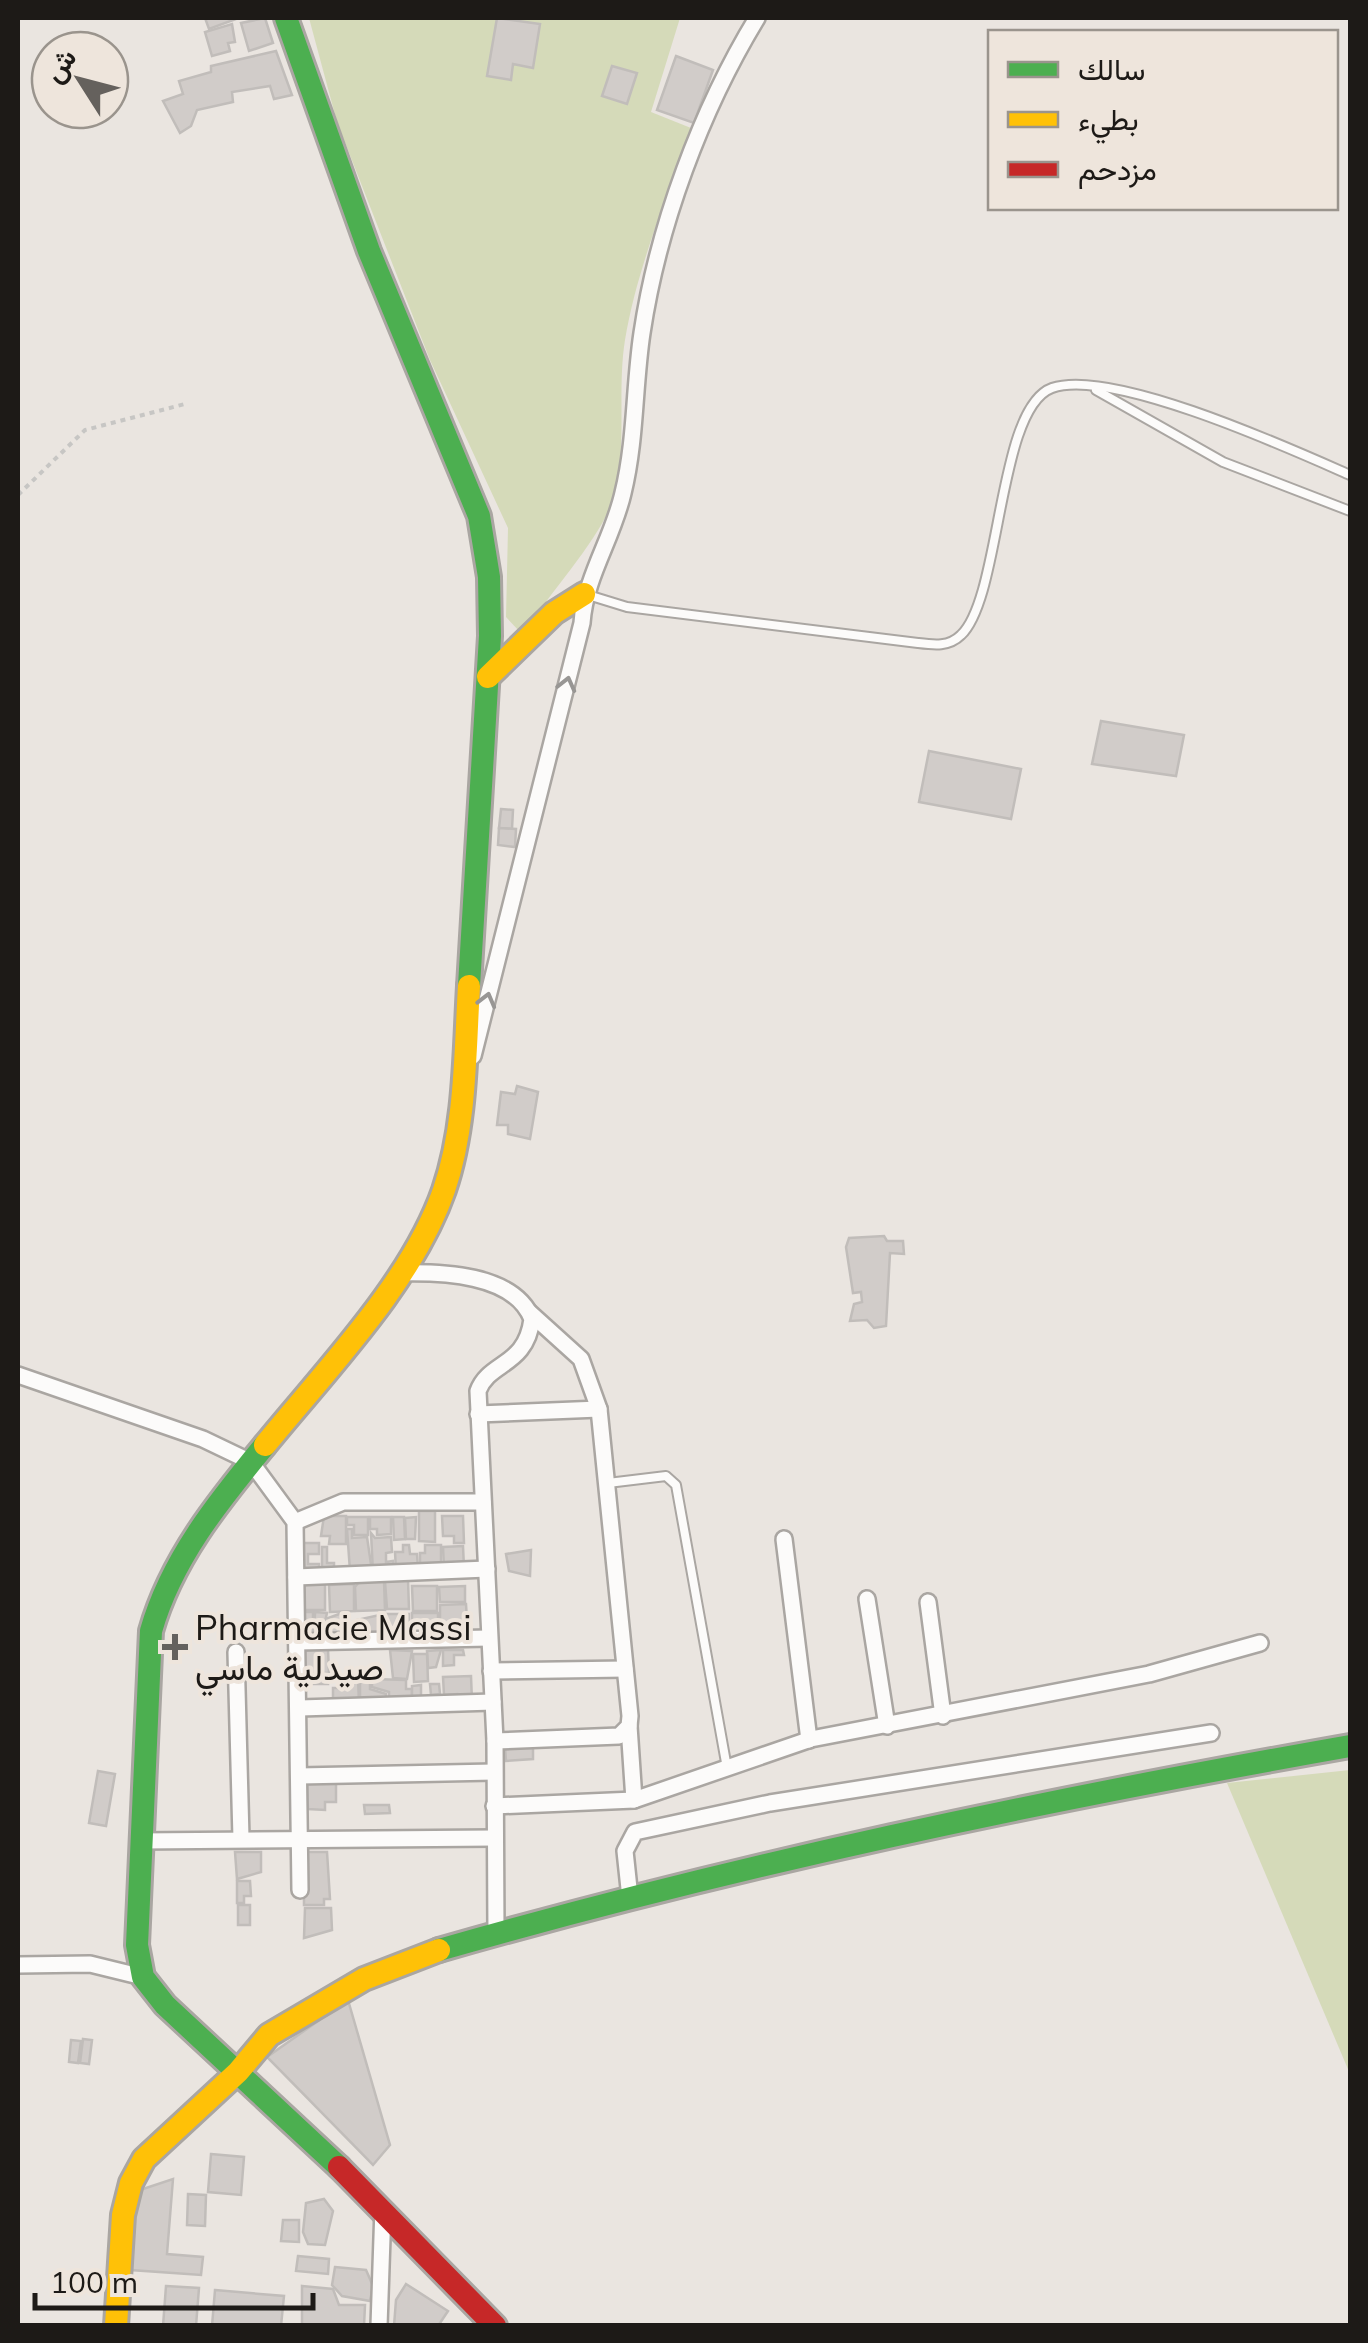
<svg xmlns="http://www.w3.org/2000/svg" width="1368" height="2343" font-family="Mulish,Vazirmatn,sans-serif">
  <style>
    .green { fill: #d5dab9 }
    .building { fill: #d1ccc9; stroke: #c1bdba; stroke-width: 2.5 }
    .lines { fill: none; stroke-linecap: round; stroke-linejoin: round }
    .lane-casing { stroke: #aaa6a2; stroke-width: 12 }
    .street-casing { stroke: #aaa6a2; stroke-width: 20 }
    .fast-casing { stroke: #aaa6a2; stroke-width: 28 }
    .slow-casing { stroke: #aaa6a2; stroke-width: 28 }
    .jam-casing { stroke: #aaa6a2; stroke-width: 28 }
    .path { stroke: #c7c6c4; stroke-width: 4; stroke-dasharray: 5 5; stroke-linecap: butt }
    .lane { stroke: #fcfbfa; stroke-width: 8 }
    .street { stroke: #fcfbfa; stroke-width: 15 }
    .fast { stroke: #4caf50; stroke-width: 22 }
    .slow { stroke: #ffc107; stroke-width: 22 }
    .jam { stroke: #c62828; stroke-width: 22 }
    .oneway { stroke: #989694 }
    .poi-dot { fill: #65615d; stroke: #eee5dc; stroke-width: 4 }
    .labels { text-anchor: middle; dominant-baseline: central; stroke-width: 8; stroke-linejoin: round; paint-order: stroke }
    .poi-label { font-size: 35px; fill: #1d1a17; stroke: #eee5dc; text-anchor: start }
  </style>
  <rect width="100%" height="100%" fill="#eae5e0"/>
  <g class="green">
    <path d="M309,18h371l-29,94 40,16c-24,69 -54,140 -66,212 -8,50 2,104 -10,153 -9,39 -63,97 -87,134l-9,4 -13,-14 2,-89 -78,-168 -93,-238z"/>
    <path d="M1350,1770v304l-123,-291z"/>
  </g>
  <g class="building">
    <path d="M205,18h30l1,1 -27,10z"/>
    <path d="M265,18l8,25 -24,8 -8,-28z"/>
    <path d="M497,18l43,6 -7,44 -20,-4 -2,16 -24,-4z"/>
    <path d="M232,24l3,18 -7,1 2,8 -18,5 -7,-24z"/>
    <path d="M276,51l16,44 -18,4 -4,-13 -38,6 1,10 -36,8 -6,16 -11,7 -17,-32 20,-7 -4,-13 32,-9v-6z"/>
    <path d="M676,56l37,14 -19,53 -37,-13z"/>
    <path d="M612,66l25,7 -10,31 -25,-8z"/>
    <path d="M1101,721l83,14 -8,41 -84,-12z"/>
    <path d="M929,751l92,18 -10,50 -92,-17z"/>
    <path d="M501,809l12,1 -1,19 -13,-1z"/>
    <path d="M499,828l17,1 -1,18 -17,-2z"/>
    <path d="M517,1086l21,6 -8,47 -22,-5v-9h-11l4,-33 14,2z"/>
    <path d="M884,1236l3,5h16l1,13 -14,-1 -4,73 -12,2 -7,-8 -17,1 4,-17 8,-2 -1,-10 -8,1 -7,-46 3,-9z"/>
    <path d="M419,1511h16v31l-16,-1z"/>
    <path d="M324,1516h22v28h-17l1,-8h-9z"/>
    <path d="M442,1516h21l1,27h-10v-7h-11z"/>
    <path d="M347,1517h21v18h-14v-10h-7z"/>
    <path d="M370,1517h21v17l-14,1v-6h-7z"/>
    <path d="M393,1517h11l1,22 -11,1z"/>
    <path d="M416,1517l-1,22h-9l-1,-21z"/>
    <path d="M347,1529h5v9l15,-1 5,34h-22z"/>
    <path d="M371,1533l4,5 16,-1 1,15 -6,1v9l7,-1 1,9 -21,2z"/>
    <path d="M299,1543h20v11h-11v10h11v10l-20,1z"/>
    <path d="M403,1545h6l1,9h7l1,15 -22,1 -1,-18h8z"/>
    <path d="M425,1545h16v24h-21v-16h5z"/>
    <path d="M463,1546l1,22 -20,1 -1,-22z"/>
    <path d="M322,1547h5v16h7v9h-12z"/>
    <path d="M531,1550l-1,26 -21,-5 -3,-17z"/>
    <path d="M408,1580l1,29h-22l-2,-28z"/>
    <rect x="300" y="1581" width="25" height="29"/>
    <path d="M384,1581l1,29 -29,1 -1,-24 4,-5z"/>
    <path d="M354,1584v27l-24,1 -1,-27z"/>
    <path d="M412,1586h25v25h-24z"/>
    <path d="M465,1586v16h-25l-1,-15z"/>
    <path d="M466,1604l2,33h-28v-32z"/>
    <path d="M301,1612h12v27h-13z"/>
    <path d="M315,1612l12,1 -6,26h-7z"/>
    <path d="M342,1613l-4,26 -7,1 -3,-22z"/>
    <path d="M412,1613h26v25l-10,-1 -1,-14h-15z"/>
    <path d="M384,1614v25h-27v-19z"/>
    <path d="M384,1614h25v10h-6v9l-18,7z"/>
    <path d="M328,1649l1,24h-28v-23z"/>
    <path d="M390,1650l22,1 -5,28 -14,-1z"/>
    <path d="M441,1650l-5,17 -8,1 -1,-17z"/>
    <path d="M443,1650h20l1,5h-10v10l-11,1z"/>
    <path d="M413,1654h14l1,27 -14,1z"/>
    <path d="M302,1674l26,1v9h-26z"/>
    <path d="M471,1676l1,25 -15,1v-8l-13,1 -1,-18z"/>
    <path d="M358,1677l1,28 -26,1v-18h6v-10z"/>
    <path d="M372,1679l34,1v9h6v14h-23v-11l-17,-5z"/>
    <path d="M360,1682h10v7l16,5v9h-26z"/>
    <path d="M430,1684h9l1,10 -9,1z"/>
    <path d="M421,1685v14h-9v-13z"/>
    <path d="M533,1745v14l-27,2 -1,-15z"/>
    <path d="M98,1771l17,3 -9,52 -17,-3z"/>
    <path d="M307,1783h29v19h-11v8l-17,-1z"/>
    <path d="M364,1805h25l1,8 -25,1z"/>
    <path d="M235,1852h26v20l-24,7z"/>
    <path d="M304,1852h23l3,47h-6v6h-20z"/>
    <path d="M237,1881h13l1,15h-7v7h-7z"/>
    <rect x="238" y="1905" width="12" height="20"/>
    <path d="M305,1908h26l1,22 -28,8z"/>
    <path d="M348,2000l42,145 -17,20 -106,-108z"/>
    <path d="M83,2039l9,1 -3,24 -9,-1z"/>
    <path d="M71,2040l10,1 -3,22 -9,-1z"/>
    <path d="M211,2154l33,3 -3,38 -33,-3z"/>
    <path d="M173,2179l-6,75 36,3 -2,18 -70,-5 6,-79z"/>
    <path d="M188,2194l18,1 -1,31 -18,-1z"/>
    <path d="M324,2199l9,12 -8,34 -17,-1 -5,-12 3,-29z"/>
    <path d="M283,2220h16v22l-18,-1z"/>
    <path d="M298,2256l31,3 -1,15 -32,-3z"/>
    <path d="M335,2267l31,3 7,16 -3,15 -28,-5 -10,-11z"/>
    <path d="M406,2284l42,27 -10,15h-44l2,-26z"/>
    <path d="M166,2286l33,2 -3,38h-33z"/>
    <path d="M302,2286l31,3 6,16h26l-1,21h-62z"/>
    <path d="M215,2290l69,6 -3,30h-69z"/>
  </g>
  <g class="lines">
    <g class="lane-casing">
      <g id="lane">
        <path d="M1096,390l127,72 127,49"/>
        <path d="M588,595l39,12 291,36c16,2 31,4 43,-8 41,-39 36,-227 91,-247 59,-21 239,61 298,87"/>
        <path d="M608,1483l58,-7 10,9 51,283"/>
      </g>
    </g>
    <g class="street-casing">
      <g id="street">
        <path d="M473,1056l109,-433c3,-46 31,-85 41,-130 13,-53 11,-107 19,-160 16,-107 59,-223 115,-315"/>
        <path d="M399,1273c41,-1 115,0 133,46 -6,48 -43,42 -54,72l17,350 1,192"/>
        <path d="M18,1375l185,64 48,23 44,60 5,368"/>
        <path d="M478,1414l121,-5"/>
        <path d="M295,1522l48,-20h140"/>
        <path d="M784,1539l25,201"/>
        <path d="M296,1577l191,-8"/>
        <path d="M867,1599l20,127"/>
        <path d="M928,1602l15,114"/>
        <path d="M297,1642l192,-4"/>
        <path d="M236,1652l5,186"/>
        <path d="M491,1671l134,-2"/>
        <path d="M300,1708l193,-6"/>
        <path d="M629,1726l5,74"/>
        <path d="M495,1741l124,-5 10,-10 1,-10 -31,-307 -18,-50 -52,-47"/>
        <path d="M299,1776l195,-4"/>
        <path d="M494,1806l140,-6 177,-61 338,-65 111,-31"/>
        <path d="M140,1841l354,-3"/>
        <path d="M630,1898l-5,-47 10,-19 135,-29 441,-70"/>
        <path d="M18,1965l72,-1 53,13"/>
        <path d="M379,2326l4,-118"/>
      </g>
    </g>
    <g class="fast-casing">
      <g id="fast">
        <path d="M286,18l83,233 110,265 10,61 1,59 -21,350"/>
        <path d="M265,1445c-47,57 -94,115 -114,186l-14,314 6,32 22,28 174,162"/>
        <path d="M439,1950c300,-86 605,-150 911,-204"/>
      </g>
    </g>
    <g class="slow-casing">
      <g id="slow">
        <path d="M488,677l66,-64 30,-19"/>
        <path d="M265,1445c61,-75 147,-163 179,-255 22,-64 21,-137 25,-204"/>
        <path d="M116,2326l7,-111 8,-32 13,-24 94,-87 31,-37 95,-56 75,-29"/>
      </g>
    </g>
    <g class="jam-casing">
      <path id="jam" d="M339,2167l156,159"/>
    </g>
    <path class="path" d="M18,495l67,-65 100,-26"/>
    <use href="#lane" class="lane"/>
    <use href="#street" class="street"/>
    <use href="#fast" class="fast"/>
    <use href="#slow" class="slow"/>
    <use href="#jam" class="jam"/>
  </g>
  <defs><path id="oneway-chevron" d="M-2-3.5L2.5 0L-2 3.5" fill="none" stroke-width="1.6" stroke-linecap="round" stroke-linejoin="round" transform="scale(2.5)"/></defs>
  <g class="oneway">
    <use href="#oneway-chevron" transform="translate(567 684) rotate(-76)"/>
    <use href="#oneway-chevron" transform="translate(487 1000) rotate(-75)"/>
  </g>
  <path class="poi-dot" d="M170 1632h10v10h10v10h-10v10h-10v-10h-10v-10h10z"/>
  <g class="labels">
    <g class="poi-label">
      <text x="195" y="1627">Pharmacie Massi<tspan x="195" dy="40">صيدلية ماسي</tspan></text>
    </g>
  </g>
  <rect width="1368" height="2343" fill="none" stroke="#1d1a17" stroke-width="40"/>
  <rect x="988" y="30" width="350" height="180" fill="#eee5dc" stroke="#9a948d" stroke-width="2.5"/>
  <rect x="1008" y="62" width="50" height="15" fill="#4caf50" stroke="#9a948d" stroke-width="2.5"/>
  <text x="1078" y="80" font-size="30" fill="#1d1a17">سالك</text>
  <rect x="1008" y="112" width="50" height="15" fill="#ffc107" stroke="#9a948d" stroke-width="2.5"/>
  <text x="1078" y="130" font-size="30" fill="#1d1a17">بطيء</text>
  <rect x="1008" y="162" width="50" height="15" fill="#c62828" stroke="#9a948d" stroke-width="2.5"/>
  <text x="1078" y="180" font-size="30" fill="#1d1a17">مزدحم</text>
  <g transform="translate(80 80) rotate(306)"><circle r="48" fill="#eee5dc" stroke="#9a948d" stroke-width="2.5"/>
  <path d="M0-8L18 38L0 25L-18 38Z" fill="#65615d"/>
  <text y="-15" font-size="28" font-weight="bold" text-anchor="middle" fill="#1d1a17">ش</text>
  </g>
  <path d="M35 2293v15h278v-15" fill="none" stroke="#1d1a17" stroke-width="5"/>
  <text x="50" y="2293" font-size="30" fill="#1d1a17" stroke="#eee5dc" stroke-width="8" paint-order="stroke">100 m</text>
</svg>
